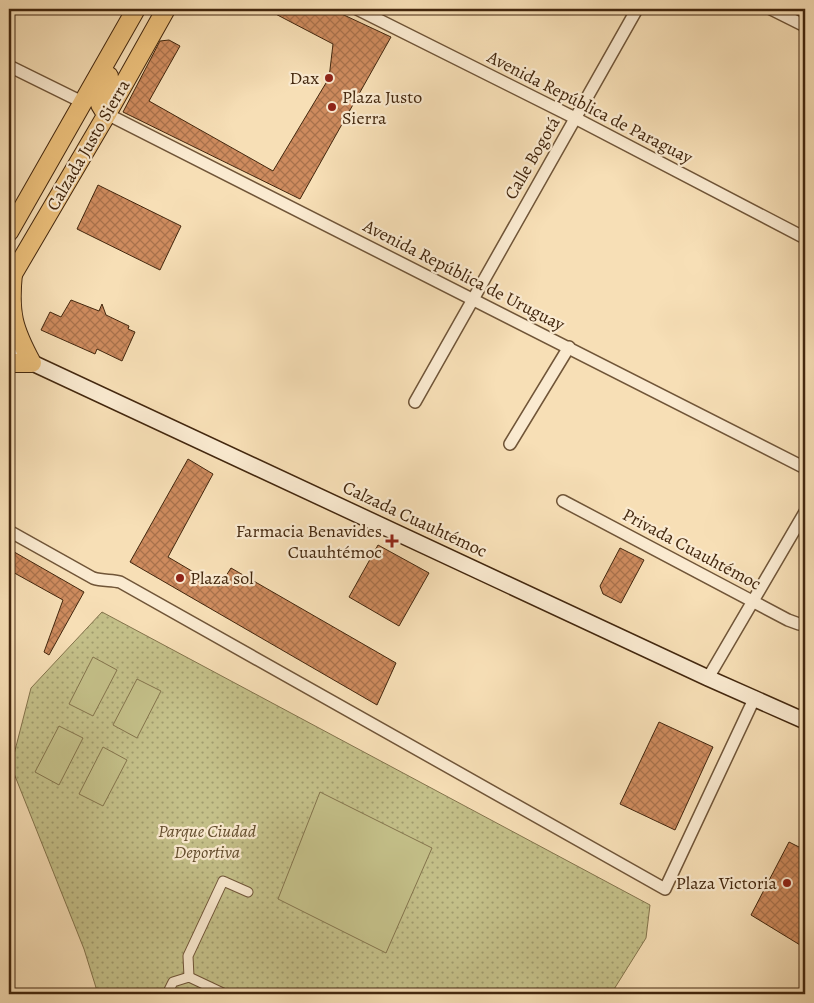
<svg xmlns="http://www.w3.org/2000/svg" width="814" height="1003" font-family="Alegreya,serif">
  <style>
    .grass { fill: url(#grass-dots); stroke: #84744c }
    .pitch { fill: #c4c089; stroke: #84744c }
    .building { fill: url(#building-cross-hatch); stroke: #43270e }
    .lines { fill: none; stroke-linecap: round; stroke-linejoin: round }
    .pedestrian-casing { stroke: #705538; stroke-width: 11 }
    .minor-casing { stroke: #705538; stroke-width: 14 }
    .secondary-casing { stroke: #43270e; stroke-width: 18 }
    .primary-casing { stroke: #43270e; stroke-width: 20 }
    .pedestrian { stroke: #faead0; stroke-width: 9 }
    .minor { stroke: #faead0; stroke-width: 11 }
    .secondary { stroke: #faead0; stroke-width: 15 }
    .primary { stroke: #ecc07b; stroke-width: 18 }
    .poi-dot { fill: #8f2418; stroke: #faead0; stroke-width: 2 }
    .labels { text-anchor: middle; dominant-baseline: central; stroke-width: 4.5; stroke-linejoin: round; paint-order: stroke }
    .poi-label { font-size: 18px; fill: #43270e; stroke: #faead0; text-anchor: end }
    .street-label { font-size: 18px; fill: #43270e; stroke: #faead0 }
    .park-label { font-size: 18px; font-style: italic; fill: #634d2d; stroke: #faead0 }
  </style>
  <defs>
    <pattern id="grass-dots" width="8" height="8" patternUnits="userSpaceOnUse" patternTransform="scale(1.25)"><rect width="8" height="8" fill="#c4c089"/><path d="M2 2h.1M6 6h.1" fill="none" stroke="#a19c6e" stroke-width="1.8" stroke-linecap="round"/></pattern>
    <pattern id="building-cross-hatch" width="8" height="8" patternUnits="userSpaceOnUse" patternTransform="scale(1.25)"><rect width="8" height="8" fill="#ce8b5e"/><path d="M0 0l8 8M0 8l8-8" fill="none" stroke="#a9724c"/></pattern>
  </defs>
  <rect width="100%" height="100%" fill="#f7dfb6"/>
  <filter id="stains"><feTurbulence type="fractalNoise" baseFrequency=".004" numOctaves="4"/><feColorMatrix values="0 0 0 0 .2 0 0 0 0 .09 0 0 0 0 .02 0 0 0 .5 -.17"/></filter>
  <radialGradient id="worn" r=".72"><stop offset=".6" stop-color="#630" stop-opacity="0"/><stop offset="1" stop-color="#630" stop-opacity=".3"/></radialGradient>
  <path class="grass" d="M102,612l548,293 -4,33 -35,56h-513l-14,-45 -73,-183 20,-78z"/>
  <g class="pitch">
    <path d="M93,657l24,13 -24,46 -24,-12z"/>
    <path d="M137,679l24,12 -24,47 -24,-13z"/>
    <path d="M59,726l24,12 -24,47 -24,-13z"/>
    <path d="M103,747l24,13 -24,46 -24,-12z"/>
    <path d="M320,792l112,56 -46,105 -108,-54z"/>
  </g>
  <g class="building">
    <path d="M266,9h65l60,28 -91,162 -177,-87 37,-71 9,-1 11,6 -31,55 124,70 56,-93 4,-34z"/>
    <path d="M98,185l83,41 -21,44 -83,-41z"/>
    <path d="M71,300l28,11 3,-7 4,11 23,11 -1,3 7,3 -13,29 -25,-12 -2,5 -54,-24 9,-18 11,5z"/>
    <path d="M188,459l25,15 -45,83 51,30 12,-19 165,95 -19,42 -247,-143z"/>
    <path d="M378,545l51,28 -30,53 -50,-29z"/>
    <path d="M620,548l24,12 -23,43 -18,-9 -3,-8z"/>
    <path d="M9,549l75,43 -35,63 -5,-3 19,-52 -54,-30z"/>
    <path d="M659,722l54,25 -38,83 -55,-26z"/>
    <path d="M789,842l16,8v98l-54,-33z"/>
  </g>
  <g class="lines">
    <g class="pedestrian-casing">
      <g id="pedestrian">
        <path d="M189,977l-1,-21 35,-75 25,11"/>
        <path d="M167,994l6,-12 16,-5 36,17"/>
      </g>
    </g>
    <g class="minor-casing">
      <g id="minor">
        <path d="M357,9l218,109 230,120"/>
        <path d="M771,9l34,17"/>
        <path d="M9,66l73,36"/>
        <path d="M107,114l698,354"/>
        <path d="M415,402l222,-393"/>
        <path d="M510,444l59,-97"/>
        <path d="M563,501l225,119 11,4h6"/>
        <path d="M9,531l84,47c9,3 18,2 27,4l545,307 90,-192"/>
        <path d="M708,678l97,-166"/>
      </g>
    </g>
    <g class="secondary-casing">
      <path id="secondary" d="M9,352l699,326 97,43"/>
    </g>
    <g class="primary-casing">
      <g id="primary">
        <path d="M107,114c-15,-15 -6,-22 2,-38"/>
        <path d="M9,232l127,-223"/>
        <path d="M9,281l98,-167 59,-105"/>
        <path d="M9,363h23c-19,-35 -23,-50 -19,-90"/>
      </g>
    </g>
    <use href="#pedestrian" class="pedestrian"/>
    <use href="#minor" class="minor"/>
    <use href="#secondary" class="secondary"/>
    <use href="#primary" class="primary"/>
  </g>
  <g class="poi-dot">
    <circle cx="329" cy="78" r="5"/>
    <circle cx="332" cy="107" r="5"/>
    <path d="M389.5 533.5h5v5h5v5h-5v5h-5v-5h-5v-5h5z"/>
    <circle cx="180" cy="578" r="5"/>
    <circle cx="787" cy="883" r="5"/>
  </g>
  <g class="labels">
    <g class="poi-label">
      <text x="319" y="78">Dax</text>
      <text x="342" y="97" text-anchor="start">Plaza Justo<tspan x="342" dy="21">Sierra</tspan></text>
      <text x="382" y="531">Farmacia Benavides<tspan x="382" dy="21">Cuauhtémoc</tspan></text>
      <text x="190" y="578" text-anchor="start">Plaza sol</text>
      <text x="777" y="883">Plaza Victoria</text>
    </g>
    <g class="street-label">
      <text transform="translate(590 107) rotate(27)">Avenida República de Paraguay</text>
      <text transform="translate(88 145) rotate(-60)">Calzada Justo Sierra</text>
      <text transform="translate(532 158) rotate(-60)">Calle Bogotá</text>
      <text transform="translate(464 275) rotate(27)">Avenida República de Uruguay</text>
      <text transform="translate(415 519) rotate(25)">Calzada Cuauhtémoc</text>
      <text transform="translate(692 549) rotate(28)">Privada Cuauhtémoc</text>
    </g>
    <g class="park-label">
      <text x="207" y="831">Parque Ciudad<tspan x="207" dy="21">Deportiva</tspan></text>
    </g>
  </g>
  <rect width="814" height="1003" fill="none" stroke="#f7dfb6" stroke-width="30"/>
  <rect x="10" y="10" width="794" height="983" fill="none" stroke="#43270e" stroke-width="2.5"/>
  <rect x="15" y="15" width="784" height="973" fill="none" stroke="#43270e"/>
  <rect width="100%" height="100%" filter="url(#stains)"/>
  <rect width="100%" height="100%" fill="url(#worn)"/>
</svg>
